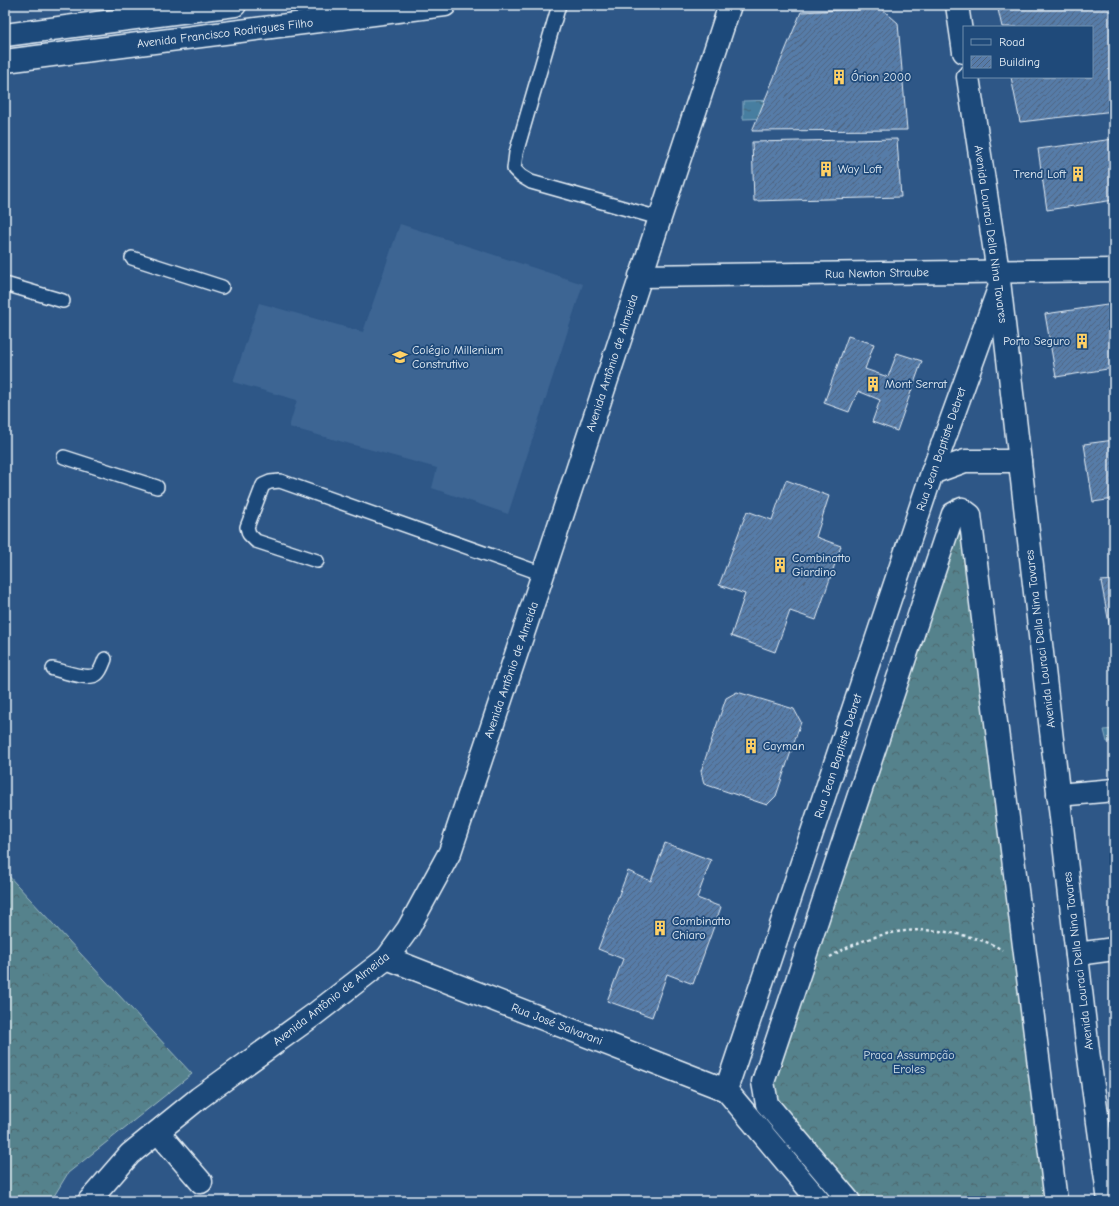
<svg xmlns="http://www.w3.org/2000/svg" width="1119" height="1206" font-family="'Comic Neue',sans-serif">
  <style>
    .built { fill: #3d6593 }
    .forest { fill: url(#forest-crowns); stroke: #9ebac2 }
    .water { fill: url(#water-ripples); stroke: #87acc3 }
    .building { fill: url(#building-hatch); stroke: #e8f1f8 }
    .lines { fill: none; stroke-linecap: round; stroke-linejoin: round }
    .lane-casing { stroke: #e8f1f8; stroke-width: 16 }
    .street-casing { stroke: #e8f1f8; stroke-width: 25 }
    .primary-casing { stroke: #e8f1f8; stroke-width: 25 }
    .path { stroke: #e8f1f8; stroke-width: 2.5; stroke-dasharray: 3 3; stroke-linecap: butt }
    .lane { stroke: #1f4a7a; stroke-width: 13 }
    .street { stroke: #1f4a7a; stroke-width: 22 }
    .primary { stroke: #1f4a7a; stroke-width: 22 }
    .labels { text-anchor: middle; dominant-baseline: central; stroke-width: 3.5; stroke-linejoin: round; paint-order: stroke }
    .street-label { font-size: 12px; fill: #e8f1f8; stroke: #1f4a7a }
    .poi-label { font-size: 12px; fill: #e8f1f8; stroke: #1f4a7a; text-anchor: start }
    .park-label { font-size: 12px; fill: #d2e0e8; stroke: #1f4a7a }
  </style>
  <defs>
    <pattern id="forest-crowns" width="20" height="18" patternUnits="userSpaceOnUse"><rect width="20" height="18" fill="#54828c"/><path d="M2 6a3 3 0 1 1 6 0M12 15a3 3 0 1 1 6 0" fill="none" stroke="#4e686e"/></pattern>
    <pattern id="water-ripples" width="26" height="14" patternUnits="userSpaceOnUse"><rect width="26" height="14" fill="#467ea0"/><path d="M2 4q2-2 4 0t4 0M15 11q2-2 4 0t4 0" fill="none" stroke="#466679"/></pattern>
    <pattern id="building-hatch" width="6" height="6" patternUnits="userSpaceOnUse"><rect width="6" height="6" fill="#577ba8"/><path d="M-1 1l2-2M0 6l6-6M5 7l2-2" fill="none" stroke="#4f647e"/></pattern>
  </defs>
  <rect width="100%" height="100%" fill="#2e5787"/>
  <filter id="ink" filterUnits="userSpaceOnUse"><feTurbulence type="fractalNoise" baseFrequency=".025" numOctaves="2"/><feDisplacementMap in="SourceGraphic" scale="8" xChannelSelector="R" yChannelSelector="G"/><feConvolveMatrix kernelMatrix="1 2 1 2 8 2 1 2 1" color-interpolation-filters="sRGB"/></filter>
  <g filter="url(#ink)">
    <path class="built" d="M400,224l183,60 -75,230 -76,-26 5,-20 -148,-41 8,-27 -64,-18 26,-79 104,29z"/>
    <g class="forest">
      <path d="M966,498l15,17 83,686h-225l-83,-116 197,-586z"/>
      <path d="M5,872l187,202 -124,99 -17,28h-46z"/>
    </g>
    <g class="water">
      <path d="M775,100v18l-32,1v-18z"/>
      <path d="M1114,729v12l-7,1 -3,-12z"/>
    </g>
    <g class="building">
      <path d="M997,5h117v106l-94,11 -9,-45h81v-50h-90z"/>
      <path d="M881,8l17,15 9,107 -155,1 49,-119z"/>
      <path d="M897,139l4,58 -147,4 -2,-59z"/>
      <path d="M1114,139v61l-67,10 -9,-61z"/>
      <path d="M1114,304v64l-58,9 -11,-63z"/>
      <path d="M848,336l26,8 -9,25 23,8 9,-24 25,8 -25,70 -25,-9 8,-22 -22,-9 -9,21 -25,-9z"/>
      <path d="M1114,440v59l-21,3 -9,-58z"/>
      <path d="M786,480l43,16 -13,41 25,9 -25,74 -26,-9 -15,41 -44,-16 14,-42 -26,-9 28,-74 25,9z"/>
      <path d="M1114,580v59h-2l-11,-58z"/>
      <path d="M737,692l57,17 7,13 -25,74 -9,9 -63,-21 -3,-13 25,-73z"/>
      <path d="M665,843l46,17 -14,38 24,9 -28,77 -26,-10 -15,43 -45,-16 16,-42 -25,-10 30,-78 23,10z"/>
    </g>
    <g class="lines">
      <g class="lane-casing">
        <g id="lane">
          <path d="M559,5l-43,148 -2,16 7,7 10,6 128,36"/>
          <path d="M132,258l90,29"/>
          <path d="M5,284l58,17"/>
          <path d="M64,457l93,30"/>
          <path d="M317,561l-61,-20 -7,-7 -2,-7 16,-42 7,-3 10,-1 263,93"/>
          <path d="M53,669c10,2 35,12 44,5 4,-3 6,-10 8,-15"/>
        </g>
      </g>
      <g class="street-casing">
        <g id="street">
          <path d="M957,5l7,47"/>
          <path d="M968,77l30,195 90,779 21,150"/>
          <path d="M640,276l474,-6"/>
          <path d="M932,473l33,-12h55"/>
          <path d="M1058,795l56,-5"/>
          <path d="M1077,954l37,-5"/>
          <path d="M387,958l339,132"/>
          <path d="M158,1132l43,50"/>
          <path d="M89,1201l41,-47 69,-56 116,-84 72,-56 21,-29 42,-77 93,-278 187,-569"/>
          <path d="M819,1201l-93,-111 206,-617 66,-182"/>
          <path d="M849,1201l-82,-97 -4,-22 190,-568 9,-5 8,6 86,686"/>
        </g>
      </g>
      <g class="primary-casing">
        <g id="primary">
          <path d="M5,35l230,-30"/>
          <path d="M5,61l440,-56"/>
        </g>
      </g>
      <path class="path" d="M830,957c42,-25 84,-33 132,-22 13,3 28,7 40,15"/>
      <use href="#lane" class="lane"/>
      <use href="#street" class="street"/>
      <use href="#primary" class="primary"/>
    </g>
  </g>
  <defs>
    <g id="building-bare" transform="scale(1.2)"><path d="M-4-6H4V6H1V3H-1V6H-4ZM-2.5-4.3h1.7v1.8h-1.7ZM.8-4.3h1.7v1.8H.8ZM-2.5-1h1.7V.8h-1.7ZM.8-1h1.7V.8H.8Z" fill="#ffd166" stroke="#1f4a7a" stroke-width="2.5" paint-order="stroke"/></g>
    <g id="school-bare" transform="scale(1.2)"><path d="M0-5L7-2L0 1L-7-2ZM-4 1L0 2.5L4 1V4Q0 6-4 4Z" fill="#ffd166" stroke="#1f4a7a" stroke-width="2.5" paint-order="stroke"/></g>
  </defs>
  <g fill-rule="evenodd">
    <use href="#building-bare" x="839" y="77"/>
    <use href="#building-bare" x="826" y="169"/>
    <use href="#building-bare" x="1078" y="174"/>
    <use href="#building-bare" x="1082" y="341"/>
    <use href="#school-bare" x="400" y="357"/>
    <use href="#building-bare" x="873" y="384"/>
    <use href="#building-bare" x="780" y="565"/>
    <use href="#building-bare" x="751" y="746"/>
    <use href="#building-bare" x="660" y="928"/>
  </g>
  <g class="labels">
    <g class="street-label">
      <text transform="translate(225 33) rotate(-7)">Avenida Francisco Rodrigues Filho</text>
      <text transform="translate(991 234) rotate(82)">Avenida Louraci Della Nina Tavares</text>
      <text transform="translate(877 273) rotate(-1)">Rua Newton Straube</text>
      <text transform="translate(612 363) rotate(-72)">Avenida Antônio de Almeida</text>
      <text transform="translate(941 449) rotate(-71)">Rua Jean Baptiste Debret</text>
      <text transform="translate(1040 639) rotate(-97)">Avenida Louraci Della Nina Tavares</text>
      <text transform="translate(511 670) rotate(-71)">Avenida Antônio de Almeida</text>
      <text transform="translate(838 756) rotate(-72)">Rua Jean Baptiste Debret</text>
      <text transform="translate(1078 961) rotate(-97)">Avenida Louraci Della Nina Tavares</text>
      <text transform="translate(331 999) rotate(-38)">Avenida Antônio de Almeida</text>
      <text transform="translate(557 1024) rotate(21)">Rua José Salvarani</text>
    </g>
    <g class="poi-label">
      <text x="851" y="77">Órion 2000</text>
      <text x="838" y="169">Way Loft</text>
      <text x="1066" y="174" text-anchor="end">Trend Loft</text>
      <text x="1070" y="341" text-anchor="end">Porto Seguro</text>
      <text x="412" y="350">Colégio Millenium<tspan x="412" dy="14">Construtivo</tspan></text>
      <text x="885" y="384">Mont Serrat</text>
      <text x="792" y="558">Combinatto<tspan x="792" dy="14">Giardino</tspan></text>
      <text x="763" y="746">Cayman</text>
      <text x="672" y="921">Combinatto<tspan x="672" dy="14">Chiaro</tspan></text>
    </g>
    <g class="park-label">
      <text x="909" y="1055">Praça Assumpção<tspan x="909" dy="14">Eroles</tspan></text>
    </g>
  </g>
  <rect width="1119" height="1206" fill="none" stroke="#1f4a7a" stroke-width="20"/>
  <rect x="10" y="10" width="1099" height="1186" fill="none" stroke="#e8f1f8" stroke-width="1.5" filter="url(#ink)"/>
  <rect x="963" y="26" width="130" height="52" fill="#1f4a7a" stroke="#6f8dac"/>
  <rect x="971" y="39" width="20" height="6" fill="#1f4a7a" stroke="#6f8dac"/>
  <text x="999" y="46" font-size="12" fill="#e8f1f8">Road</text>
  <rect x="971" y="56" width="20" height="12" fill="url(#building-hatch)" stroke="#6f8dac"/>
  <text x="999" y="66" font-size="12" fill="#e8f1f8">Building</text>
</svg>
